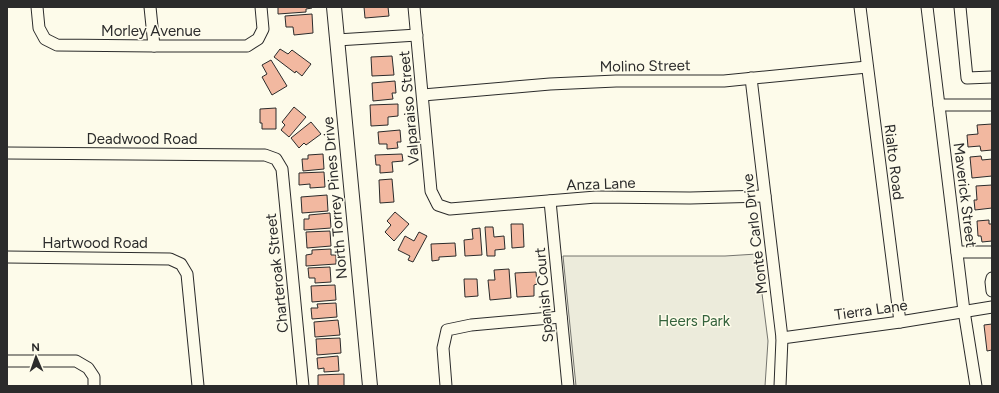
<svg xmlns="http://www.w3.org/2000/svg" width="999" height="393" font-family="Figtree,sans-serif">
  <style>
    .green { fill: #ecebdb; stroke: #74746e }
    .building { fill: #f2b8a0; stroke: #2b2b2b }
    .lines { fill: none; stroke-linecap: round; stroke-linejoin: round }
    .minor-casing { stroke: #2b2b2b; stroke-width: 13 }
    .major-casing { stroke: #2b2b2b; stroke-width: 16 }
    .minor { stroke: #fdfbea; stroke-width: 11 }
    .major { stroke: #fdfbea; stroke-width: 14 }
    .labels { text-anchor: middle; dominant-baseline: central; stroke-width: 3; stroke-linejoin: round; paint-order: stroke }
    .street-label { font-size: 15px; fill: #2b2b2b; stroke: #fdfbea }
    .park-label { font-size: 15px; fill: #34623c; stroke: #fdfbea }
  </style>
  <rect width="100%" height="100%" fill="#fdfbea"/>
  <path class="green" d="M757,254l11,87 -3,45h-189l-13,-130h162z"/>
  <g class="building">
    <path d="M278,7h34v1l-6,1v3l-28,2z"/>
    <path d="M364,7h24l1,9 -24,2z"/>
    <path d="M312,14l1,19 -19,2 -1,-8h-7l-1,-11z"/>
    <path d="M280,49l8,5 4,-4 19,14 -9,12 -6,-5 -1,2 -21,-16z"/>
    <path d="M392,56l2,19 -22,1 -1,-19z"/>
    <path d="M271,60l16,26 -15,9 -10,-18 5,-3 -5,-9z"/>
    <path d="M395,81l1,12h-4l1,6 -20,2 -1,-18z"/>
    <path d="M398,104v12l-10,1v8l-17,1 -1,-21z"/>
    <path d="M294,107l12,10 -17,20 -8,-7 4,-5 -3,-3z"/>
    <path d="M276,108v21h-14v-6h-2v-14z"/>
    <path d="M311,122l10,12 -15,11 -2,-2 -5,5 -8,-10z"/>
    <path d="M992,124v26l-11,1 -1,-5 -12,1 -1,-12 11,-1 -1,-9z"/>
    <path d="M400,130l1,12h-4l1,6 -11,1v-5h-8l-1,-12z"/>
    <path d="M323,154l1,15 -21,2 -1,-12h6v-4z"/>
    <path d="M402,154l1,7 -11,1 1,10 -13,1v-8h-4l-1,-10z"/>
    <path d="M981,156l1,4 10,-1v17l-20,2 -2,-21z"/>
    <path d="M324,172l1,15 -15,1v-4l-11,1v-12z"/>
    <path d="M392,179l2,23 -14,1 -1,-23z"/>
    <path d="M992,185v23l-17,2 -1,-10h3l-1,-14z"/>
    <path d="M327,195l1,16 -26,2 -1,-16z"/>
    <path d="M395,212l14,12 -15,17 -9,-9 6,-7 -4,-4z"/>
    <path d="M330,213l1,15 -27,2v-11h5v-4z"/>
    <path d="M989,220v4h3v17l-10,1 -1,-6h-3l-1,-15z"/>
    <path d="M511,224h12l1,23 -12,1z"/>
    <path d="M485,227h8l1,10 10,-1 1,13 -10,1v6h-8z"/>
    <path d="M480,228l2,27 -17,1 -1,-16 9,-1 -1,-10z"/>
    <path d="M330,231l1,15 -24,2 -1,-16z"/>
    <path d="M419,232l8,4 -14,26 -5,-2 2,-4 -12,-6 7,-14 9,5z"/>
    <path d="M455,243l1,13 -17,1v3l-7,1 -1,-17z"/>
    <path d="M331,249v6h5v9l-30,2v-11l6,-1v-4z"/>
    <path d="M330,267l1,15 -16,1v-5h-6l-1,-10z"/>
    <path d="M509,269l2,29 -21,2 -2,-20h7l-1,-10z"/>
    <path d="M536,272l1,12 -3,1v11l-17,1 -2,-24z"/>
    <path d="M464,279h13l1,17 -13,1z"/>
    <path d="M335,285l1,15 -24,2 -1,-16z"/>
    <path d="M336,303l1,14 -25,2 -1,-11h7l-1,-4z"/>
    <path d="M338,320l2,15 -25,2 -1,-15z"/>
    <path d="M992,324v26l-5,1 -3,-26z"/>
    <path d="M340,338l1,15 -24,2 -1,-16z"/>
    <path d="M338,356l1,15 -15,1v-4l-6,1 -1,-11z"/>
    <path d="M344,374v12h-26v-11z"/>
  </g>
  <g class="lines">
    <g class="minor-casing">
      <g id="minor">
        <path d="M37,7l2,21 6,11 12,6 97,1h93l11,-7 5,-10 -2,-22"/>
        <path d="M150,7l4,39"/>
        <path d="M414,7l17,184 7,14 12,4 146,-12 94,1 75,-2"/>
        <path d="M860,7l40,315"/>
        <path d="M927,7l37,304 12,75"/>
        <path d="M960,7l7,71 25,-1"/>
        <path d="M337,40l80,-5"/>
        <path d="M751,78l31,260 -2,48"/>
        <path d="M423,95l127,-11 66,-3h108l143,-14"/>
        <path d="M939,105h53"/>
        <path d="M7,153l258,2 11,4 6,10 21,217"/>
        <path d="M550,201l18,185"/>
        <path d="M957,252h35"/>
        <path d="M7,257l163,2 11,5 6,10 11,112"/>
        <path d="M992,278l-1,4 1,9"/>
        <path d="M782,338l118,-16 92,-15"/>
        <path d="M7,361h69l12,7 6,9v9"/>
        <path d="M446,386l-3,-38 4,-18 24,-5 90,-8"/>
      </g>
    </g>
    <g class="major-casing">
      <path id="major" d="M334,7l36,379"/>
    </g>
    <use href="#minor" class="minor"/>
    <use href="#major" class="major"/>
  </g>
  <g class="labels">
    <g class="street-label">
      <text x="151" y="31">Morley Avenue</text>
      <text transform="translate(645 66) rotate(-1)">Molino Street</text>
      <text transform="translate(409 108) rotate(-95)">Valparaiso Street</text>
      <text x="142" y="139">Deadwood Road</text>
      <text transform="translate(894 162) rotate(83)">Rialto Road</text>
      <text transform="translate(601 184) rotate(-2)">Anza Lane</text>
      <text transform="translate(965 195) rotate(83)">Maverick Street</text>
      <text transform="translate(335 198) rotate(-95)">North Torrey Pines Drive</text>
      <text transform="translate(755 234) rotate(-97)">Monte Carlo Drive</text>
      <text x="95" y="243">Hartwood Road</text>
      <text transform="translate(277 273) rotate(-96)">Charteroak Street</text>
      <text transform="translate(544 295) rotate(-95)">Spanish Court</text>
      <text transform="translate(871 310) rotate(-8)">Tierra Lane</text>
    </g>
    <g class="park-label">
      <text x="694" y="321">Heers Park</text>
    </g>
  </g>
  <rect width="999" height="393" fill="none" stroke="#2b2b2b" stroke-width="16"/>
  <g transform="translate(36 357) rotate(358)" stroke="#fdfbea" stroke-width="3" paint-order="stroke">
  <path d="M0-3L7 15L0 10L-7 15Z" fill="#2b2b2b"/>
  <text y="-6" font-size="11" font-weight="bold" text-anchor="middle" fill="#2b2b2b">N</text>
  </g>
</svg>
